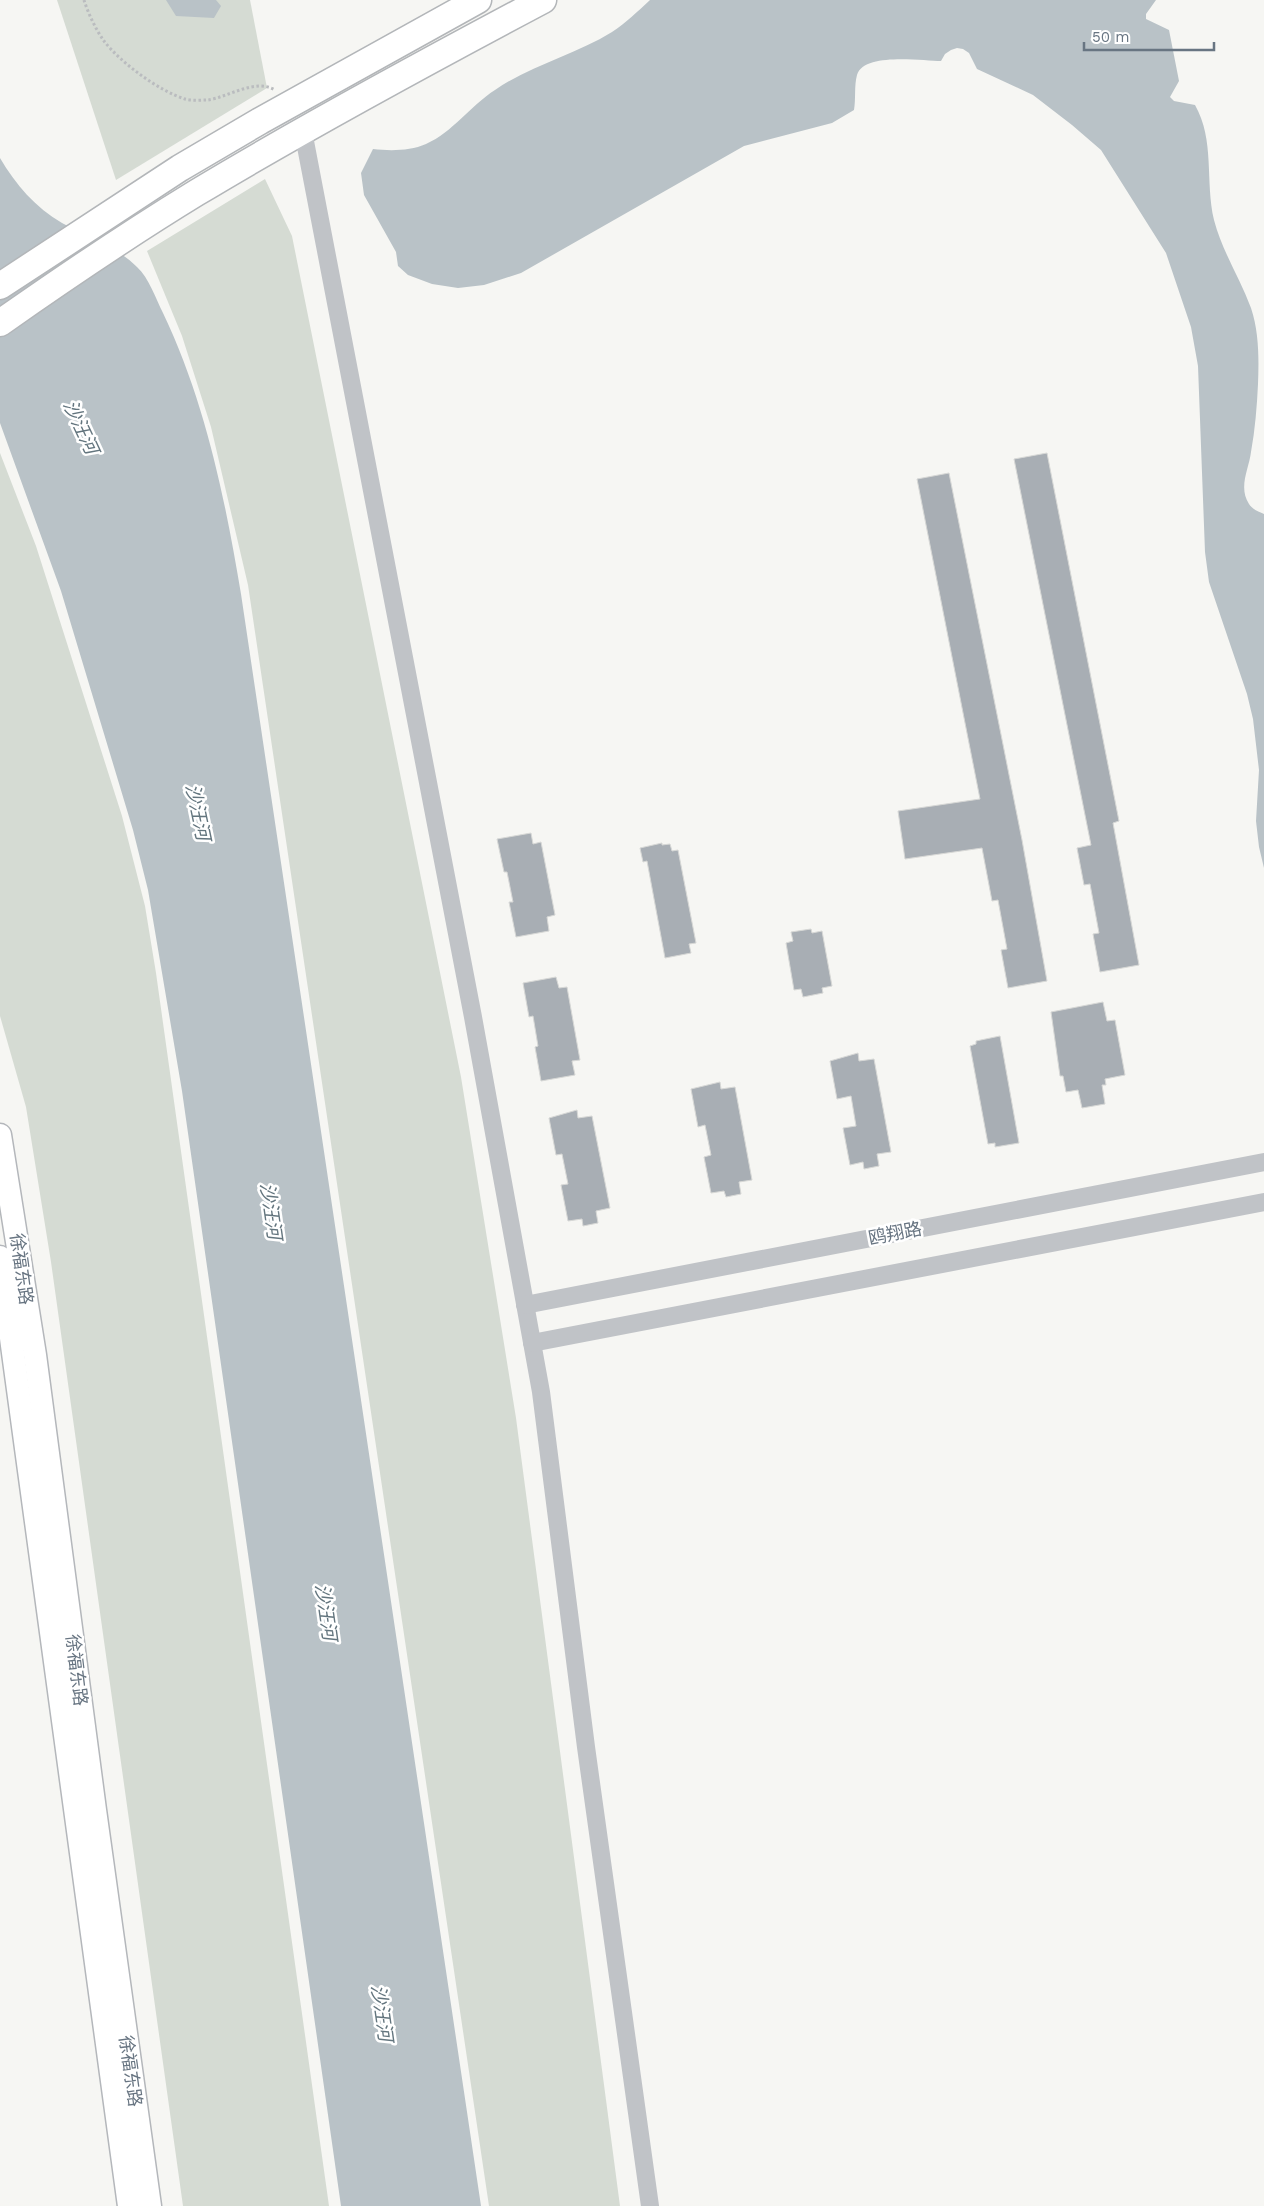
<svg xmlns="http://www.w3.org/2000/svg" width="1264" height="2206" font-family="'Work Sans','Noto Sans SC',sans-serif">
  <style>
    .green { fill: #d5dbd3 }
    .water { fill: #b9c2c7 }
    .building { fill: #a8aeb4; stroke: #d7d8d6 }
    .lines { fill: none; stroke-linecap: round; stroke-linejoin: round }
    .major-casing { stroke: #b4b7bb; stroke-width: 25 }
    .highway-casing { stroke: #b3b6b9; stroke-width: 29 }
    .path { stroke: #babcbf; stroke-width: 3; stroke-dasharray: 2.5 2.5; stroke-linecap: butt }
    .minor { stroke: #c0c3c7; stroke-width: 18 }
    .major { stroke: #fff; stroke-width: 22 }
    .highway { stroke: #fff; stroke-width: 26 }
    .labels { text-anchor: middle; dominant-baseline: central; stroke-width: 5; stroke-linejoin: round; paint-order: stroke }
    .street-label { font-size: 18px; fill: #687582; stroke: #fff }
    .water-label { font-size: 19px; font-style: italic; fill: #63757e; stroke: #fff }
  </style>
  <rect width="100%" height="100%" fill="#f6f6f3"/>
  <g class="green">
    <path d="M57,0h193l17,88 -151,92z"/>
    <path d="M265,179l27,57 169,841 55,341 104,788h-131l-241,-1621 -37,-158 -29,-91 -35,-85z"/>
    <path d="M0,453l36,93 86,270 23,90 11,67 173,1233h-146l-132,-944 -25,-155 -26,-91z"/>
  </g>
  <g class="water">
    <path d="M166,0h50l5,6 -7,12 -38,-2z"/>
    <path d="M650,0h506l-10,14v5l23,11 10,51 -9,16 4,4 21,4c20,35 10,76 19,115 8,31 26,58 37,88 8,24 8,51 7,76 -1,22 -3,46 -7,68 -2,17 -13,35 -2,52 3,5 10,8 15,10v354l-5,-21 -3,-26 3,-51 -6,-51 -6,-25 -38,-112 -4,-30 -7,-186 -7,-39 -25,-74 -65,-103 -29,-25 -39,-30 -56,-26 -8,-16 -6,-4 -6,-1 -6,2 -6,4 -4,7c-19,0 -77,-9 -84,14 -3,11 -1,24 -3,35l-22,13 -88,23 -223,127 -37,12 -26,3 -26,-4 -24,-9 -10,-9 -2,-14 -32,-57 -3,-22 12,-24c17,2 37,2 53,-5 27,-12 44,-38 69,-54 36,-25 80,-35 117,-58 14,-9 26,-21 38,-32z"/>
    <path d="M0,158c16,27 35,49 62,65 25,14 54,23 75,44 12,11 19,32 26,46 42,88 62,185 78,281l240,1612h-140l-159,-1115 -34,-201 -15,-60 -72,-239 -61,-168z"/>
  </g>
  <g class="building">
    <path d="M1047,453l72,368 -6,2 26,142 -39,7 -7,-38 6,-1 -9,-49 -6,1 -7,-37 14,-3 -77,-386z"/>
    <path d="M949,473l73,367 25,141 -39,7 -7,-38 6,-1 -9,-49 -6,1 -10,-53 -77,11 -7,-48 82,-12 -63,-320z"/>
    <path d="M531,833l2,11 8,-2 14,73 -8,2 2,14 -33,6 -7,-35h4l-6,-30h-3l-7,-33z"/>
    <path d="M662,843v2l8,-1 2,7 6,-1 18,93 -7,1 2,9 -26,5 -18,-97 -4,1 -3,-14z"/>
    <path d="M811,929l1,4 10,-2 10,55 -10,2 1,5 -20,4 -2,-8 -7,1 -8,-47 7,-2 -2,-9z"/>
    <path d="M556,977l3,11 8,-1 13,73 -8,1 3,14 -34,6 -6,-34 3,-1 -5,-30 -4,1 -6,-34z"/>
    <path d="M1103,1002l4,19 8,-1 10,55 -20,4 1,6h-4l3,19 -23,4 -4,-18 -12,2 -3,-16h-3l-9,-64z"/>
    <path d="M1000,1036l19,107 -24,4v-4l-7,1 -18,-98 6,-2v-3z"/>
    <path d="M858,1053l1,8 15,-2 17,93 -14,2 2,12 -15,3 -1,-7 -13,3 -7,-37 13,-2 -5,-30 -14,3 -7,-38z"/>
    <path d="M720,1082l1,7 14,-2 17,93 -13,2 2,12 -15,3 -2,-6 -13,2 -7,-36 7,-2 -6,-30 -7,2 -7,-38z"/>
    <path d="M577,1110l1,8 14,-2 18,92 -14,3 2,12 -15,3 -1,-7 -14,2 -7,-36 7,-1 -6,-30 -6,1 -7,-37z"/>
  </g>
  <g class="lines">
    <g class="major-casing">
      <g id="major">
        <path d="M0,1135l35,220 60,455 55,396"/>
        <path d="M0,1257l129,949"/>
      </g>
    </g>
    <g class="highway-casing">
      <g id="highway">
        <path d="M0,286l180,-118 80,-47 218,-121"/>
        <path d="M0,323c64,-45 129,-89 196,-130 113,-68 230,-131 347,-193"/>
      </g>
    </g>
    <path class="path" d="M84,0c4,13 12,30 20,41 17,22 55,50 81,58 7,2 16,1 23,1 20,-3 48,-22 67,-10"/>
    <g class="minor">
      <path d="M303,131l170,886 68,375 45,355 64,459"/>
      <path d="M525,1305l739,-143"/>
      <path d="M532,1343l732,-141"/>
    </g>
    <use href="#major" class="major"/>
    <use href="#highway" class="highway"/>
  </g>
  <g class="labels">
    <g class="street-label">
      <text transform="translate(895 1233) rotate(-11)">鸥翔路</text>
      <text transform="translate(22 1269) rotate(82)">徐福东路</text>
      <text transform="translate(77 1670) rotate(83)">徐福东路</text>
      <text transform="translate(131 2071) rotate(82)">徐福东路</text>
    </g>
    <g class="water-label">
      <text transform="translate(81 427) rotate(65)">沙汪河</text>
      <text transform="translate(198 812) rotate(78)">沙汪河</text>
      <text transform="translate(271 1211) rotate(82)">沙汪河</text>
      <text transform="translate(326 1612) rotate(82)">沙汪河</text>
      <text transform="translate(382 2013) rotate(82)">沙汪河</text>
    </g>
  </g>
  <path d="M1084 42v8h130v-8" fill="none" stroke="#687582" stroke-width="2.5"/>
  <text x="1092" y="42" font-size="15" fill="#687582" stroke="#ffffff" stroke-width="4" paint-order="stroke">50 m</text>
</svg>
